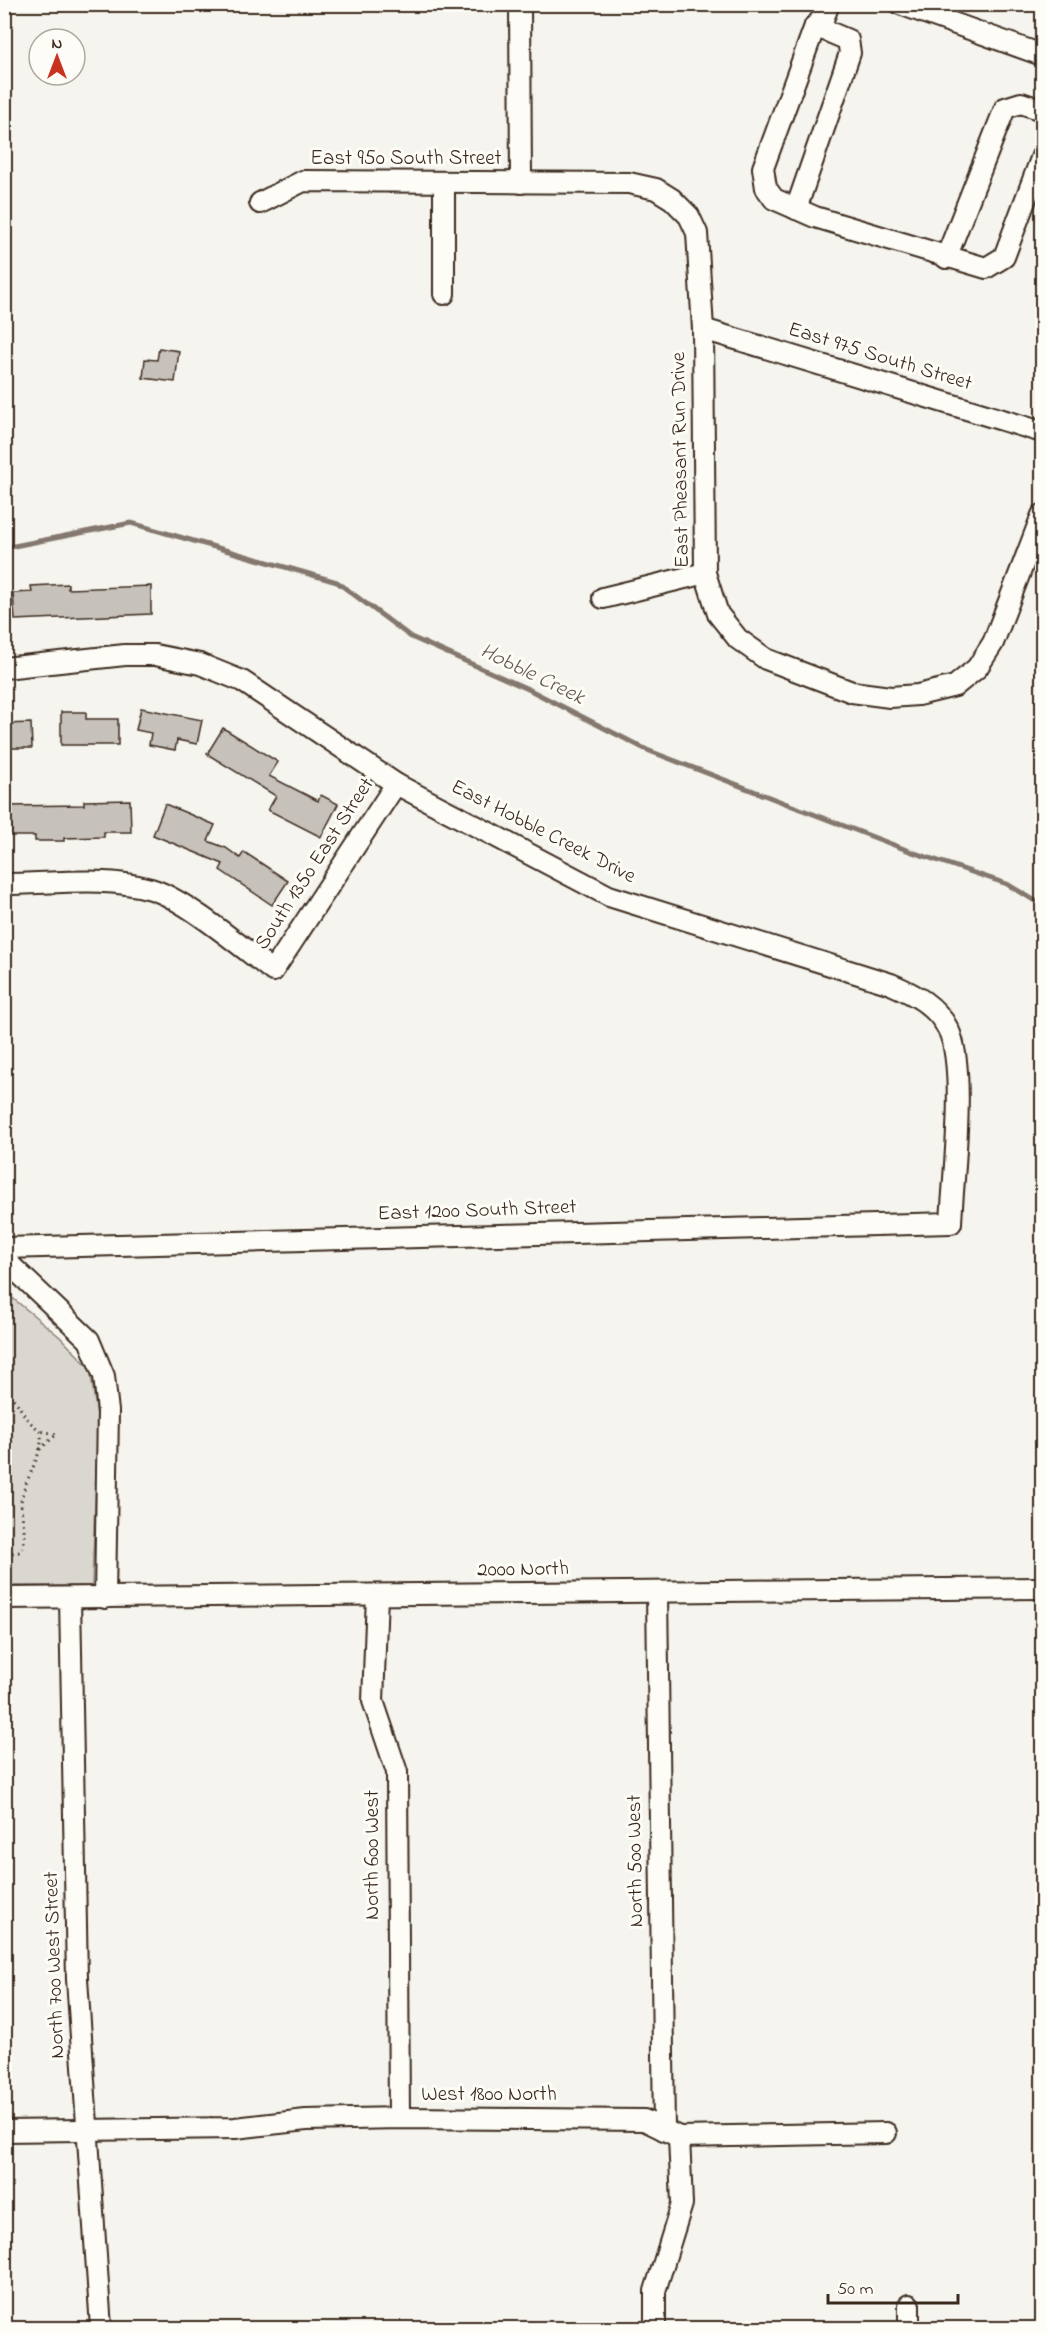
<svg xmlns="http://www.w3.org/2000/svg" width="1047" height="2333" font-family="'Indie Flower',sans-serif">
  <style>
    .green { fill: #dad6d0; stroke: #8a8077; stroke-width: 1.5 }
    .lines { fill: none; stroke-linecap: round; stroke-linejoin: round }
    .stream { stroke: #84786e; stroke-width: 5 }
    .building { fill: #c7c1bb; stroke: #3b2a1e; stroke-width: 1.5 }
    .minor-casing { stroke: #3b2a1e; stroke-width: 24 }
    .path { stroke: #3b2a1e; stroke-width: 3; stroke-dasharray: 1.5 4.5; stroke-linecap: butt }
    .minor { stroke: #fdfcf7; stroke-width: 20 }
    .labels { text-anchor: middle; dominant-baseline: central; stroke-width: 6; stroke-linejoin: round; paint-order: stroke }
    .street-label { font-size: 21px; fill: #3b2a1e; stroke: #fdfcf7 }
    .water-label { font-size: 22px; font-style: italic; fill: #65584d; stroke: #fdfcf7 }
  </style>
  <rect width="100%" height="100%" fill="#f5f4ee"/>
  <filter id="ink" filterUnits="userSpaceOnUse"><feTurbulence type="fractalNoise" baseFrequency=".0167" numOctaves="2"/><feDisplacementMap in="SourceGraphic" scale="12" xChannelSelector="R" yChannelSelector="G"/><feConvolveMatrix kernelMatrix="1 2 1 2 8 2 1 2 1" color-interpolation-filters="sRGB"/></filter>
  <g filter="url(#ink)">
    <path class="green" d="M4,1291l56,46 30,31 8,55 -6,163h-87z"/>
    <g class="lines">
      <path class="stream" d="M4,548l127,-25 206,59 74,55 117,52 119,61 265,102 95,32 35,21"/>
    </g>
    <g class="building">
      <path d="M159,348l20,3 -4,31 -32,-4 2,-19 12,1z"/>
      <path d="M68,584v5l83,-3v28l-136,6 -2,-27 19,-1 -1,-6z"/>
      <path d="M141,708l61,12 -5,24 -20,-4 -2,10 -26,-5 2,-12 -15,-3z"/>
      <path d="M61,712h25v7h32v26h-57z"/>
      <path d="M31,723l1,25h-28v-24z"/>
      <path d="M223,728l55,34 -9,14 49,25 3,-6 17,9 -17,33 -53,-27 8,-14 -69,-42z"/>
      <path d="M130,800l1,32h-27v5l-40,1v3h-29v-5h-31v-30l80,-1v-4z"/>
      <path d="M165,804l50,21 -7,16 18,7 14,10 4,-6 44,29 -16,24 -52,-35 3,-6 -70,-29z"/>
    </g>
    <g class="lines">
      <g class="minor-casing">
        <g id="minor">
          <path d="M520,4l1,179"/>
          <path d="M829,4l-5,13 -9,9 -52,142 3,20 8,11 41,18 171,51 18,-11 38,-101"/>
          <path d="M900,4l142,51"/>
          <path d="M444,183v111"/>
          <path d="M260,203l43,-22 326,2 27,6 16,10 17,17 8,17 6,96 2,244 13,41 20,25 28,20 86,33 38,5 28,-2 37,-9 22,-18 16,-25 49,-128"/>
          <path d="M796,209l54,-156 -2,-13 -33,-14"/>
          <path d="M946,258l59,-150 16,-5 21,7"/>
          <path d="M703,329l339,103"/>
          <path d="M603,598l102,-25"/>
          <path d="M4,668l121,-13h30l45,9 42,17 154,103 213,112 282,88c23,10 45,21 57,45 19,37 5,148 3,194l-947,25"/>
          <path d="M4,884c48,0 101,-8 147,5 34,10 93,60 122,82l123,-187"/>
          <path d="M4,1259l85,81 15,36 4,35 -3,187"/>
          <path d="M657,1592l7,538"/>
          <path d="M377,1595l-4,106 24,71 2,346"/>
          <path d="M4,1598l1038,-10"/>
          <path d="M70,1598l7,381 24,349"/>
          <path d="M4,2131l231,-3 71,-8 93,-2 245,2 35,17 207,-4"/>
          <path d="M909,2305v23"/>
          <path d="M655,2328v-37l27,-87 -3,-67"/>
        </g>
      </g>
      <g class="path">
        <path d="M4,1391c16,12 13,14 23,28 4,5 10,8 13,13 7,18 -18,50 -19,71 0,18 8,32 -1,49l-8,1 -8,-6"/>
        <path d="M40,1449l17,-15 -17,-3"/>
      </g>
      <use href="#minor" class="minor"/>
    </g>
  </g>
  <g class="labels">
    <g class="street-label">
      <text x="406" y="159">East 950 South Street</text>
      <text transform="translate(880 357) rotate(17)">East 975 South Street</text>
      <text transform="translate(681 460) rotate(-91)">East Pheasant Run Drive</text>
      <text transform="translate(543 832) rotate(27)">East Hobble Creek Drive</text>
      <text transform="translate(315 864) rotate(-57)">South 1350 East Street</text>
      <text transform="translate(477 1211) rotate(-2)">East 1200 South Street</text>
      <text transform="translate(523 1570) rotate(-1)">2000 North</text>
      <text transform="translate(373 1855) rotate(-90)">North 600 West</text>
      <text transform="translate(636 1861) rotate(-91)">North 500 West</text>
      <text transform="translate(55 1965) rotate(-92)">North 700 West Street</text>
      <text x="489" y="2095">West 1800 North</text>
    </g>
    <g class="water-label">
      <text transform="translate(532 675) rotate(26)">Hobble Creek</text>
    </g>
  </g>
  <rect width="1047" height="2333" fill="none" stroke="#fdfcf7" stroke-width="24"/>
  <rect x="12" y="12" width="1023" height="2309" fill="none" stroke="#3b2a1e" stroke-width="2" filter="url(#ink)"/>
  <g transform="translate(57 57)"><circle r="28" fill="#fdfcf7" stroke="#afa8a0" stroke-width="1.5"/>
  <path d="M0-4.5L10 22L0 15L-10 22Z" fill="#c8321e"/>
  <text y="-9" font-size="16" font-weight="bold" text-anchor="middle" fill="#3b2a1e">N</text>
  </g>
  <path d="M828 2294v9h130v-9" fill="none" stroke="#3b2a1e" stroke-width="3"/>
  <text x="837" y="2294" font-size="18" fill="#3b2a1e" stroke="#fdfcf7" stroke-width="4.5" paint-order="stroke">50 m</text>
</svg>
